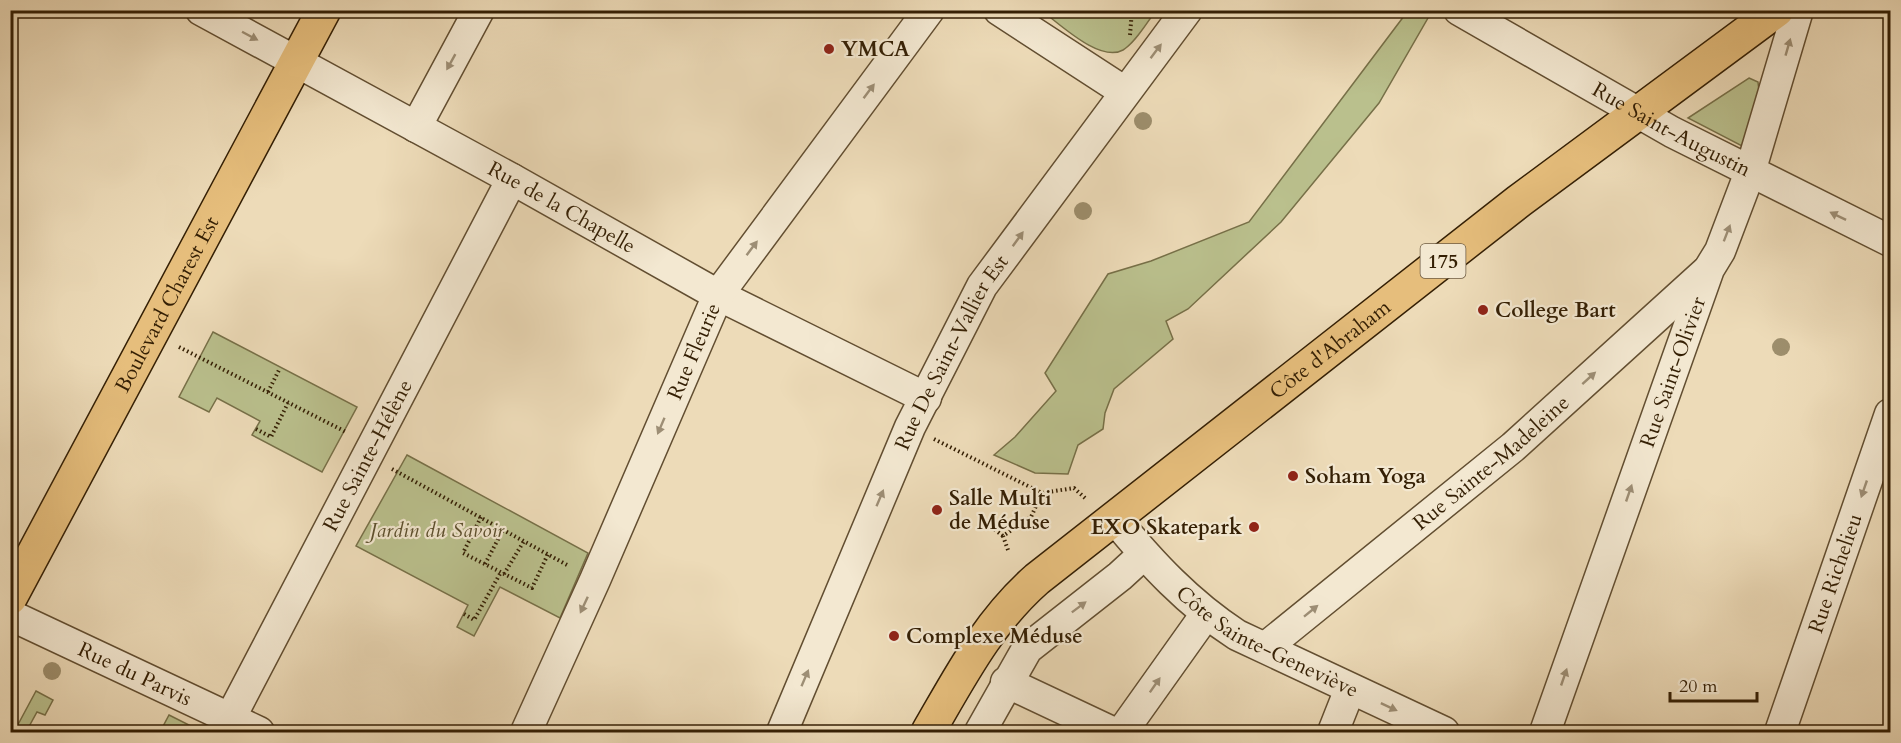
<svg xmlns="http://www.w3.org/2000/svg" width="1901" height="743" font-family="Cardo,serif">
  <style>
    .green { fill: #bac08d; stroke: #777048; stroke-width: 1.5 }
    .lines { fill: none; stroke-linecap: round; stroke-linejoin: round }
    .minor-casing { stroke: #624e31; stroke-width: 33 }
    .primary-casing { stroke: #341f04; stroke-width: 36 }
    .path { stroke: #341f04; stroke-width: 4; stroke-dasharray: 1.5 3; stroke-linecap: butt }
    .minor { stroke: #f3e8d1; stroke-width: 30 }
    .primary { stroke: #e6be7c; stroke-width: 33 }
    .tree { fill: #9d8e6c }
    .oneway { fill: #9d8e75 }
    .poi-dot { fill: #8f2418; stroke: #f3e8d1; stroke-width: 2 }
    .labels { text-anchor: middle; dominant-baseline: central; stroke-width: 4.5; stroke-linejoin: round; paint-order: stroke }
    .shield { fill: #f3e8d1; stroke: #6d5b42; stroke-width: 1.5 }
    .shield-label { font-size: 20px; font-weight: bold; fill: #341f04 }
    .poi-label { font-size: 21px; font-weight: bold; fill: #341f04; stroke: #f3e8d1; text-anchor: start }
    .street-label { font-size: 21px; fill: #341f04; stroke: #f3e8d1 }
    .park-label { font-size: 21px; font-style: italic; fill: #5c4f2d; stroke: #f3e8d1 }
  </style>
  <rect width="100%" height="100%" fill="#eddbb8"/>
  <filter id="stains"><feTurbulence type="fractalNoise" baseFrequency=".00333" numOctaves="4"/><feColorMatrix values="0 0 0 0 .2 0 0 0 0 .09 0 0 0 0 .02 0 0 0 .5 -.17"/></filter>
  <radialGradient id="worn" r=".72"><stop offset=".6" stop-color="#630" stop-opacity="0"/><stop offset="1" stop-color="#630" stop-opacity=".3"/></radialGradient>
  <g class="green">
    <path d="M1042,11h114c-10,12 -20,31 -33,39 -23,13 -63,-26 -81,-39z"/>
    <path d="M1398,11h34l-53,92 -98,119 -93,87 -22,12 7,18 -59,50 -9,24 -2,16 -25,16 -10,29 -33,-1 -41,-18 21,-18 41,-46 -11,-18 63,-99 43,-13 98,-39 155,-206z"/>
    <path d="M1749,78l9,4 1,9 -17,55 -54,-28z"/>
    <path d="M213,332l144,75 -35,65 -70,-37 8,-14 -43,-23 -8,14 -30,-15z"/>
    <path d="M407,455l181,98 -28,65 -60,-31 -26,49 -17,-9 11,-22 -112,-59z"/>
    <path d="M36,691l17,9 -8,15 -8,-3 -11,20h-12z"/>
    <path d="M169,715l28,14 -2,3h-35z"/>
  </g>
  <g class="lines">
    <g class="minor-casing">
      <g id="minor">
        <path id="s1" d="M201,10l311,169 206,116 208,103"/>
        <path d="M999,10l126,82"/>
        <path id="s2" d="M1459,10l213,122 218,109"/>
        <path d="M416,127l63,-117"/>
        <path id="s3" d="M1114,518c37,45 74,85 123,117l207,97"/>
        <path id="s4" d="M10,615l249,117"/>
        <path id="s5" d="M1266,647l247,-200 193,-175"/>
        <path d="M1006,682l106,50"/>
        <path id="s6" d="M223,732l289,-553"/>
        <path id="s7" d="M526,732l69,-152 123,-285 211,-285"/>
        <path id="s8" d="M782,732l128,-305 72,-141 205,-276"/>
        <path d="M980,732l47,-83 93,-73 24,-22"/>
        <path d="M1122,732l84,-118"/>
        <path d="M1333,732l17,-43"/>
        <path id="s9" d="M1545,732l164,-463 11,-18 30,-79 48,-162"/>
        <path id="s10" d="M1780,732l110,-318"/>
      </g>
    </g>
    <g class="primary-casing">
      <g id="primary">
        <path id="s11" d="M10,598l314,-588"/>
        <path id="s12" d="M928,732c32,-55 60,-110 109,-153l482,-378 258,-191"/>
      </g>
    </g>
    <g class="path">
      <path d="M1130,35l2,-25"/>
      <path d="M179,347l167,85"/>
      <path d="M268,392l12,-24"/>
      <path d="M256,429l15,8 17,-34"/>
      <path d="M934,439l108,54 32,-5 11,10"/>
      <path d="M392,469l177,97"/>
      <path d="M481,517l-18,36 69,35 16,-34"/>
      <path d="M984,521l19,15"/>
      <path d="M1008,550l-5,-14 28,-19 11,-24"/>
      <path d="M485,564l18,-34"/>
      <path d="M504,574l20,-33"/>
      <path d="M464,614l10,6 27,-48"/>
    </g>
    <use href="#minor" class="minor"/>
    <use href="#primary" class="primary"/>
  </g>
  <g class="tree">
    <circle cx="1143" cy="121" r="9"/>
    <circle cx="1083" cy="211" r="9"/>
    <circle cx="1781" cy="347" r="9"/>
    <circle cx="52" cy="671" r="9"/>
  </g>
  <defs><path id="oneway-solid" d="M-6-.8H1V-3.2L6.5 0L1 3.2V.8H-6Z" transform="scale(1.5)"/></defs>
  <g class="oneway">
    <use href="#oneway-solid" transform="translate(250 36) rotate(28)"/>
    <use href="#oneway-solid" transform="translate(1788 47) rotate(-74)"/>
    <use href="#oneway-solid" transform="translate(1156 51) rotate(-53)"/>
    <use href="#oneway-solid" transform="translate(451 62) rotate(119)"/>
    <use href="#oneway-solid" transform="translate(869 91) rotate(-53)"/>
    <use href="#oneway-solid" transform="translate(1838 216) rotate(-154)"/>
    <use href="#oneway-solid" transform="translate(1727 233) rotate(-69)"/>
    <use href="#oneway-solid" transform="translate(1018 239) rotate(-54)"/>
    <use href="#oneway-solid" transform="translate(752 248) rotate(-53)"/>
    <use href="#oneway-solid" transform="translate(1589 378) rotate(-42)"/>
    <use href="#oneway-solid" transform="translate(661 426) rotate(113)"/>
    <use href="#oneway-solid" transform="translate(1864 489) rotate(109)"/>
    <use href="#oneway-solid" transform="translate(1629 493) rotate(-71)"/>
    <use href="#oneway-solid" transform="translate(880 498) rotate(-67)"/>
    <use href="#oneway-solid" transform="translate(584 605) rotate(115)"/>
    <use href="#oneway-solid" transform="translate(1079 607) rotate(-37)"/>
    <use href="#oneway-solid" transform="translate(1311 611) rotate(-39)"/>
    <use href="#oneway-solid" transform="translate(1564 677) rotate(-71)"/>
    <use href="#oneway-solid" transform="translate(805 678) rotate(-67)"/>
    <use href="#oneway-solid" transform="translate(1155 685) rotate(-55)"/>
    <use href="#oneway-solid" transform="translate(1389 707) rotate(25)"/>
  </g>
  <g class="poi-dot">
    <circle cx="829" cy="49" r="6"/>
    <circle cx="1483" cy="310" r="6"/>
    <circle cx="1293" cy="476" r="6"/>
    <circle cx="937" cy="510" r="6"/>
    <circle cx="1254" cy="527" r="6"/>
    <circle cx="894" cy="636" r="6"/>
  </g>
  <g class="labels">
    <rect class="shield" x="1420.5" y="244" width="45" height="34" rx="4.5"/>
    <g class="shield-label">
      <text x="1443" y="261">175</text>
    </g>
    <g class="poi-label">
      <text x="841" y="49">YMCA</text>
      <text x="1495" y="310">College Bart</text>
      <text x="1305" y="476">Soham Yoga</text>
      <text x="949" y="498">Salle Multi<tspan x="949" dy="24">de Méduse</tspan></text>
      <text x="1242" y="527" text-anchor="end">EXO Skatepark</text>
      <text x="906" y="636">Complexe Méduse</text>
    </g>
    <g class="street-label">
      <text stroke="none"><textPath href="#s2" startOffset="244">Rue Saint-Augustin</textPath></text>
      <text stroke="none"><textPath href="#s1" startOffset="411">Rue de la Chapelle</textPath></text>
      <text stroke="none"><textPath href="#s11" startOffset="333">Boulevard Charest Est</textPath></text>
      <text stroke="none"><textPath href="#s12" startOffset="561">Côte d'Abraham</textPath></text>
      <text stroke="none"><textPath href="#s7" startOffset="416">Rue Fleurie</textPath></text>
      <text stroke="none"><textPath href="#s8" startOffset="416">Rue De Saint-Vallier Est</textPath></text>
      <text stroke="none"><textPath href="#s9" startOffset="382">Rue Saint-Olivier</textPath></text>
      <text stroke="none"><textPath href="#s6" startOffset="312">Rue Sainte-Hélène</textPath></text>
      <text stroke="none"><textPath href="#s5" startOffset="291">Rue Sainte-Madeleine</textPath></text>
      <text stroke="none"><textPath href="#s10" startOffset="168">Rue Richelieu</textPath></text>
      <text stroke="none"><textPath href="#s3" startOffset="200">Côte Sainte-Geneviève</textPath></text>
      <text stroke="none"><textPath href="#s4" startOffset="138">Rue du Parvis</textPath></text>
    </g>
    <g class="park-label">
      <text x="437" y="530">Jardin du Savoir</text>
    </g>
  </g>
  <rect width="1901" height="743" fill="none" stroke="#eddbb8" stroke-width="36"/>
  <rect x="12" y="12" width="1877" height="719" fill="none" stroke="#341f04" stroke-width="3"/>
  <rect x="18" y="18" width="1865" height="707" fill="none" stroke="#341f04" stroke-width="1.5"/>
  <path d="M1670 692v9h87v-9" fill="none" stroke="#341f04" stroke-width="3"/>
  <text x="1679" y="692" font-size="18" fill="#341f04" stroke="#f3e8d1" stroke-width="4.5" paint-order="stroke">20 m</text>
  <rect width="100%" height="100%" filter="url(#stains)"/>
  <rect width="100%" height="100%" fill="url(#worn)"/>
</svg>
